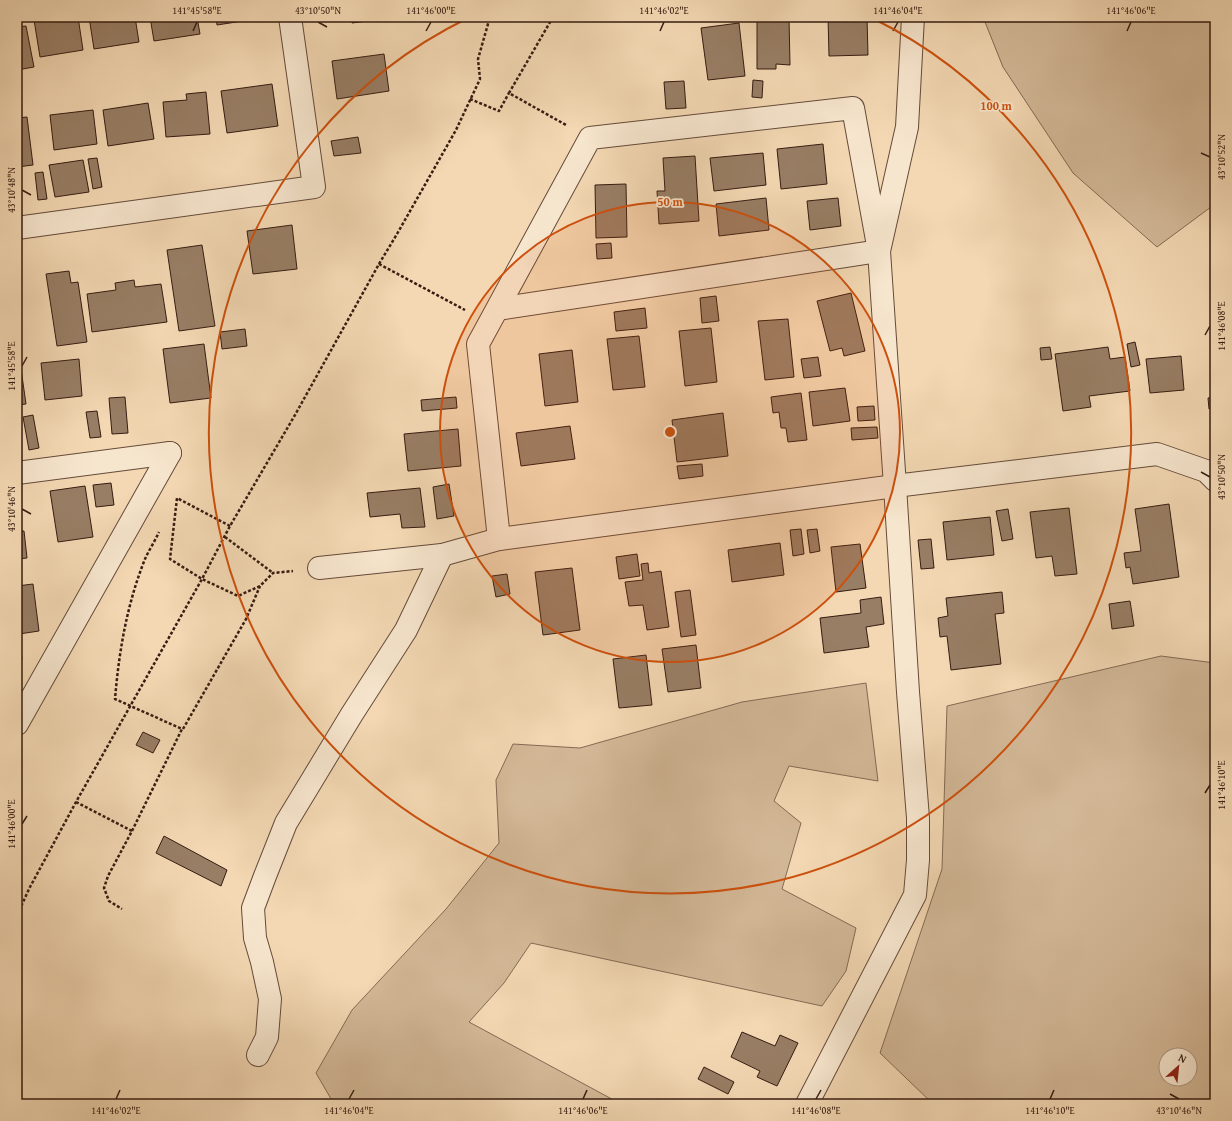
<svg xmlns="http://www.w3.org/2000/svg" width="1232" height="1121" font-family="'Gentium Book Plus',serif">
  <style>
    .green { fill: #d3b897; stroke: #846a54; fill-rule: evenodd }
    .building { fill: #987e65; stroke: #361c11 }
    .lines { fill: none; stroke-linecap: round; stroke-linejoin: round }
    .minor-casing { stroke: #654b3a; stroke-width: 24 }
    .path { stroke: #361c11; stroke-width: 2.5; stroke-dasharray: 3 2; stroke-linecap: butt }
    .minor { stroke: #f7e6ce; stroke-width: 22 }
    .ticks { fill: none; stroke: #361c11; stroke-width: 1.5 }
    .ring { fill: none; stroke: #cd500d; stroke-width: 2 }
    .centre { fill: #cd500d; stroke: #f7e6ce; stroke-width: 2 }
    .ring-label { font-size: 12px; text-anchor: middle; font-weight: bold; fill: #cd500d; stroke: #f7e6ce; stroke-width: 3.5; stroke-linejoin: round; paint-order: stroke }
    .neatline { fill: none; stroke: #361c11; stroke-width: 1.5 }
    .ticks-label { font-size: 10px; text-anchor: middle; fill: #361c11 }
  </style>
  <rect width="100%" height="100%" fill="#f3d8b3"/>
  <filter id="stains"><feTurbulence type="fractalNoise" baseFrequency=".005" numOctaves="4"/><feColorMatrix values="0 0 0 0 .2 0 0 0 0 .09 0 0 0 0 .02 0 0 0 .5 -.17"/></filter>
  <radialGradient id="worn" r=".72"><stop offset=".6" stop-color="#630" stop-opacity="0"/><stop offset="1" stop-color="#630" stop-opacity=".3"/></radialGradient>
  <g class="green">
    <path d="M983,17h232v187l-58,43 -84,-74 -70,-106z"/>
    <path d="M1161,656l54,7v441h-282l-53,-51 62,-184 5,-163zM1166,1055h24v24h-24z"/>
    <path d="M866,683l12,98 -89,-15 -15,35 27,22 -19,66 74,39 -10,43 -24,35 -291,-63 -27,40 -35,39 152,82h-287l-18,-31 36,-63 94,-101 53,-66 -3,-63 17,-36 67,4 162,-46z"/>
  </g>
  <g class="building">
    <path d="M55,17h23l5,33 -43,7 -6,-37z"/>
    <path d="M89,17h46l4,25 -45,7z"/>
    <path d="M150,17h47l3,17 -46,7z"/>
    <path d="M216,17h46v1l-45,7z"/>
    <path d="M352,17h29l1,2 -30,4z"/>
    <path d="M828,17h39l1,38 -39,1z"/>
    <path d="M757,18h32l1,47 -14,-1v5h-19z"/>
    <path d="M739,23l6,53 -37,4 -7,-52z"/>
    <path d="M26,26l8,41 -17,3v-43z"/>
    <path d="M384,54l5,37 -52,8 -5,-38z"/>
    <path d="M753,80l10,1 -1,17 -10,-1z"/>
    <path d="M684,81l2,27 -20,1 -2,-27z"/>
    <path d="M272,84l6,42 -51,7 -6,-42z"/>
    <path d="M206,92l4,42 -44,3 -3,-35 24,-2 -1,-6z"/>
    <path d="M148,103l6,36 -46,7 -5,-36z"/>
    <path d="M93,110l4,34 -43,6 -4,-35z"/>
    <path d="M27,117l6,48 -16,2v-49z"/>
    <path d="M358,137l3,16 -27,3 -3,-15z"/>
    <path d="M823,144l4,40 -46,5 -4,-40z"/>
    <path d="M763,153l3,32 -52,6 -4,-33z"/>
    <path d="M695,156l4,65 -40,3 -2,-33h8l-2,-33z"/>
    <path d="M97,158l5,29 -9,2 -5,-30z"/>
    <path d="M83,160l6,32 -34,5 -6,-32z"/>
    <path d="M43,172l4,27 -9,1 -3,-27z"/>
    <path d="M626,184l1,53 -31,1 -1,-53z"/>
    <path d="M766,198l3,32 -50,6 -3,-32z"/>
    <path d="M838,198l3,28 -31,4 -3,-29z"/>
    <path d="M292,225l5,44 -44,5 -6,-43z"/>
    <path d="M611,243l1,15 -15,1 -1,-15z"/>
    <path d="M202,245l13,81 -36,5 -12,-81z"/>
    <path d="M69,271l2,12 7,-1 9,60 -30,4 -11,-72z"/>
    <path d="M134,280l1,7 26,-3 6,38 -75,10 -5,-38 29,-4 -1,-7z"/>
    <path d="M851,293l14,58 -21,5 -2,-8 -12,3 -13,-50z"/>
    <path d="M716,296l3,25 -17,2 -2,-25z"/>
    <path d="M645,308l2,20 -31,3 -2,-19z"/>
    <path d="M788,319l6,58 -29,3 -7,-59z"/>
    <path d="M711,328l6,54 -32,4 -6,-55z"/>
    <path d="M245,329l2,17 -25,3 -2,-17z"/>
    <path d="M639,336l6,51 -32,3 -6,-51z"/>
    <path d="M1135,342l5,23 -9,2 -4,-23z"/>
    <path d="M204,344l7,54 -41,5 -7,-54z"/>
    <path d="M1050,347l2,12 -11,1 -1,-12z"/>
    <path d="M1108,347l2,12 15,-2 5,34 -41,5 2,11 -28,4 -8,-57z"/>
    <path d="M572,350l6,52 -33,4 -6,-52z"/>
    <path d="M1181,356l3,34 -34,3 -4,-34z"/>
    <path d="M818,357l3,19 -17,2 -3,-19z"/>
    <path d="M79,359l3,37 -37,4 -4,-37z"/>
    <path d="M20,362l6,42 -9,1v-42z"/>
    <path d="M845,388l5,33 -37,5 -4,-34z"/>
    <path d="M801,393l6,47 -19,2 -2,-14h-5l-2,-16 -6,1 -2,-16z"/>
    <path d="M125,397l3,36 -16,1 -3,-36z"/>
    <path d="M456,397l1,11 -35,3 -1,-11z"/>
    <path d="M1215,397v12h-6l-1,-11z"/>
    <path d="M874,406l1,14 -17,1 -1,-14z"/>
    <path d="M97,411l4,26 -11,1 -4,-26z"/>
    <path d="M723,413l5,43 -51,6 -5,-42z"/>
    <path d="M33,415l6,33 -10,2 -6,-33z"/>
    <path d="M570,426l5,33 -54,7 -5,-33z"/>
    <path d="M877,427l1,11 -26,2 -1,-12z"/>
    <path d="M458,429l3,37 -53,5 -4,-37z"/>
    <path d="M702,464l1,12 -24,3 -2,-13z"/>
    <path d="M111,483l3,22 -18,2 -3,-22z"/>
    <path d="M449,484l5,32 -17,3 -4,-32z"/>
    <path d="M85,486l8,51 -35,5 -8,-51z"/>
    <path d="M17,488l4,21 -4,1z"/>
    <path d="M420,488l5,39 -23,1 -2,-14 -30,3 -3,-24z"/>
    <path d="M1169,504l10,73 -46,7 -3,-17 -4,1 -2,-15 17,-2 -6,-42z"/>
    <path d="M1069,508l8,66 -22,2 -3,-20 -16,2 -6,-46z"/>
    <path d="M1008,509l5,30 -11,2 -6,-30z"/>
    <path d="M990,517l4,38 -47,5 -4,-38z"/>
    <path d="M801,529l3,25 -11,2 -3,-26z"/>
    <path d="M817,529l3,22 -10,2 -3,-23z"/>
    <path d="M17,531h7l3,27 -10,1z"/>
    <path d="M931,539l3,29 -13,1 -3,-29z"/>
    <path d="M780,543l4,32 -52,7 -4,-32z"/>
    <path d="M860,544l6,44 -30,4 -5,-45z"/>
    <path d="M637,554l3,22 -21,3 -3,-22z"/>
    <path d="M648,563l1,10 12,-2 8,56 -22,3 -4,-25 -14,1 -4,-24 18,-2 -2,-16z"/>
    <path d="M572,568l8,62 -37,5 -8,-63z"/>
    <path d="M507,574l3,20 -14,3 -4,-21z"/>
    <path d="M33,584l6,47 -20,3 3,25 -5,1v-74z"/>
    <path d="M690,590l6,45 -15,2 -6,-45z"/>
    <path d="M1002,592l2,21 -9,1 6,50 -50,6 -4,-34 -7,1 -2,-19 10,-2 -2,-18z"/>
    <path d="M881,597l3,27 -18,3 3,20 -45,6 -4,-35 41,-5 -1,-13z"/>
    <path d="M1130,601l4,25 -22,3 -3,-25z"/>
    <path d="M696,645l5,43 -33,4 -6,-43z"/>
    <path d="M646,655l6,50 -33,3 -6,-49z"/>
    <path d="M143,732l17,8 -7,13 -17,-8z"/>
    <path d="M164,836l63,34 -6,16 -65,-33z"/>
    <path d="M742,1032l33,14 5,-11 18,8 -21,43 -20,-9 3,-6 -29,-14z"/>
    <path d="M704,1067l30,15 -6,12 -30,-15z"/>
  </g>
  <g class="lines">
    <g class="minor-casing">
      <g id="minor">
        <path d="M17,228l297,-41 -24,-170"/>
        <path d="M498,309l381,-58 28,-124 6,-110"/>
        <path d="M17,473l153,-20"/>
        <path d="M499,539l-21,-195 112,-206 263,-30 26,143 16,235 13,206 10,126v42l-3,35 -108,209"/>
        <path d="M319,568l123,-13 57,-16 396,-53 262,-32 49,17 9,9"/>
        <path d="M17,724l153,-271"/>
        <path d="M258,1055l9,-18 3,-38 -8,-37 -7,-24 -2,-30 12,-32 21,-53 66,-109 54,-84 36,-75"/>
      </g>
    </g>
    <g class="path">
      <path d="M553,17l-44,76 57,32"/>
      <path d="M470,99l29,12 10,-18"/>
      <path d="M379,264l86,46"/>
      <path d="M230,526l-53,-28 -7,61 32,20 36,17 22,-10 13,-13 20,-2"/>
      <path d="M225,537l48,36"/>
      <path d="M183,729l63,-110 14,-33"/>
      <path d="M76,802l56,29 -24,45 -4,12 5,13 13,8"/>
      <path d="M132,831l50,-102 -67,-30c4,-48 12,-95 30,-140 4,-9 10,-18 14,-27"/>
      <path d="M17,915l13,-28 46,-85 126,-223 28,-53 65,-111 84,-151 18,-30 59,-104 24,-51 -2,-20 12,-42"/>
    </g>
    <use href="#minor" class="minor"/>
  </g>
  <path class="ticks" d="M318,22l9,5M193,31l4,-9M426,31l5,-9M660,31l4,-9M893,31l5,-9M1127,31l4,-9M1201,153l9,4M22,190l9,5M1205,335l5,-9M22,366l5,-9M1201,472l9,5M22,509l9,5M1205,793l5,-8M22,824l5,-8M1170,1094l9,5M116,1099l4,-9M349,1099l5,-9M583,1099l4,-9M816,1099l5,-9M1050,1099l4,-9"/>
  <circle cx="670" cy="432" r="230" fill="#cd500d" fill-opacity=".12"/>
  <g class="ring">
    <circle cx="670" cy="432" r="230"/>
    <path d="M872 18A461 461 0 1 1 468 18"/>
  </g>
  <circle cx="670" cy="432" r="6" class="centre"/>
  <g class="ring-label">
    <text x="996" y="110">100 m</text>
    <text x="670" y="206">50 m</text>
  </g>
  <rect width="1232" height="1121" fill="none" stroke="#f3d8b3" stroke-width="44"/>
  <g transform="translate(1178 1067) rotate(27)"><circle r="19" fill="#f7e6ce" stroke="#aa9582"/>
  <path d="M0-3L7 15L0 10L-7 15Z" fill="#8f2418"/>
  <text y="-6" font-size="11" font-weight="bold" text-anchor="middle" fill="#361c11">N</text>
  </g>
  <rect x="22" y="22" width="1188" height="1077" class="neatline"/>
  <g class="ticks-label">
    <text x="197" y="14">141°45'58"E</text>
    <text x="318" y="14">43°10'50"N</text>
    <text x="431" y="14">141°46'00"E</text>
    <text x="664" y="14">141°46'02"E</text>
    <text x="898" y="14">141°46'04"E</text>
    <text x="1131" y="14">141°46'06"E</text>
    <text transform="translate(1221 157) rotate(-90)" y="4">43°10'52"N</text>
    <text transform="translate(11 190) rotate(-90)" y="4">43°10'48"N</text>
    <text transform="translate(1221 326) rotate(-90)" y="4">141°46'08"E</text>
    <text transform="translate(11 366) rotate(-90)" y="4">141°45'58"E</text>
    <text transform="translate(1221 477) rotate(-90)" y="4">43°10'50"N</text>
    <text transform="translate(11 509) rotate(-90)" y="4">43°10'46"N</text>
    <text transform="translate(1221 785) rotate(-90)" y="4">141°46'10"E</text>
    <text transform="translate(11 824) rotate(-90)" y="4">141°46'00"E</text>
    <text x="116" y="1114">141°46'02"E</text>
    <text x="349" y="1114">141°46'04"E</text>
    <text x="583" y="1114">141°46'06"E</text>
    <text x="816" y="1114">141°46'08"E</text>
    <text x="1050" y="1114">141°46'10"E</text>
    <text x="1179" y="1114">43°10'46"N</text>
  </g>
  <rect width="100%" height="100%" filter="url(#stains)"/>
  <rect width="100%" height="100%" fill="url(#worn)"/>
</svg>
